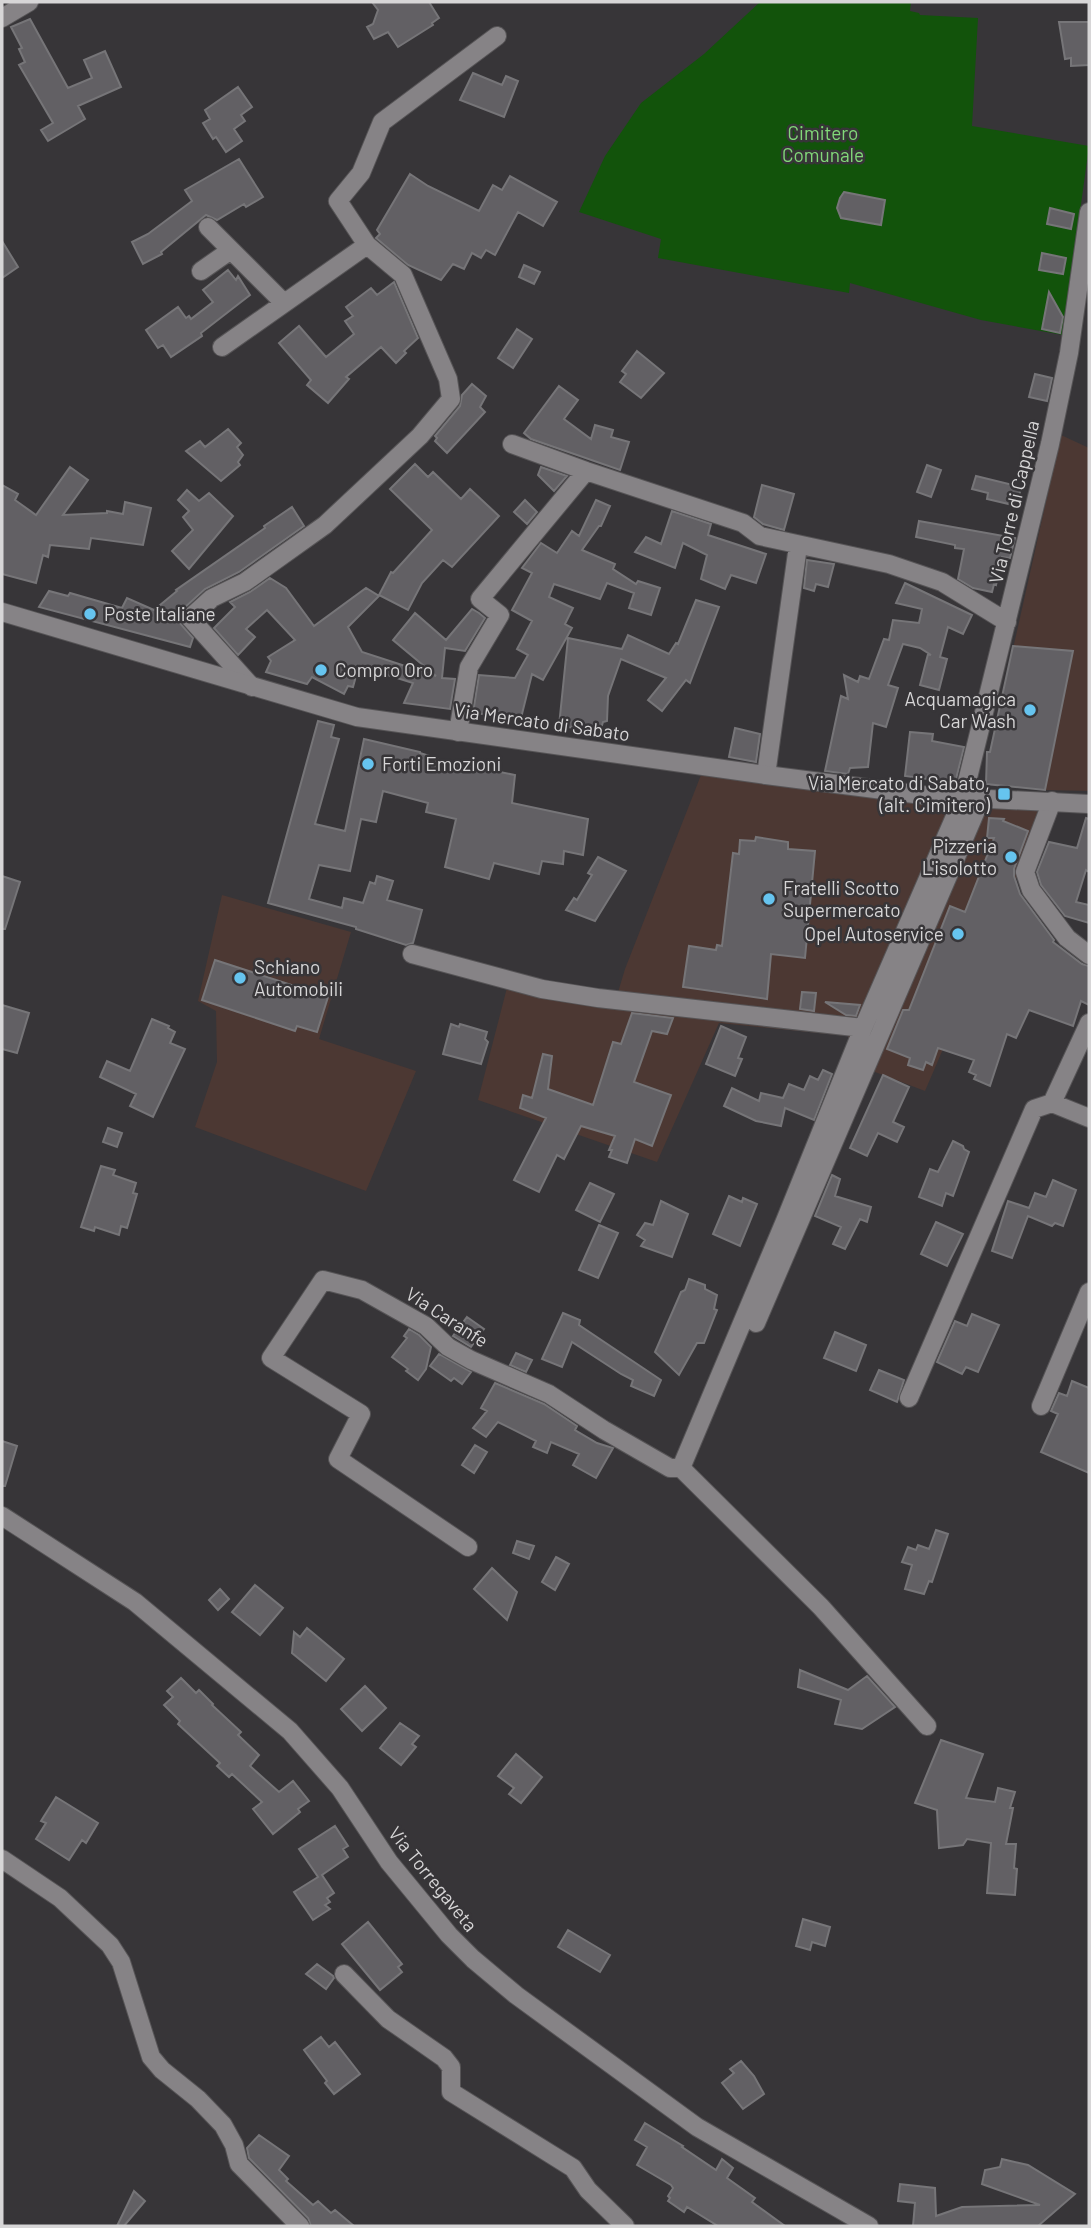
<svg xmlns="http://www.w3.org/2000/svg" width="1091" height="2228" font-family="Barlow,sans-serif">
<rect width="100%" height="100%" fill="#373538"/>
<path fill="#4c3833" d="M1061,435L1089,448V791L1045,790L986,784V769Z
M701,775L1045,812L925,1091L854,1064L848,1036L719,1023L657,1162L478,1100L509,980L616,999L625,969Z
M222,895L351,932L319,1039L416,1071L366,1191L195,1127L217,1062L216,1011L198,1001Z"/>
<path fill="#12530b" d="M760,2H911L910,11L919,13L920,15L978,18L972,126L1089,146L1063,335L981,320L850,283L849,293L658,258L661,239L579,212L605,156L641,103L704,54Z"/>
<path fill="#626064" stroke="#767578" stroke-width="2" d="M372,2H429L439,18L432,23L433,25L398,47L388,32L374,39L367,27L373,24L378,10Z
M30,19L68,88L92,78L84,60L105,51L121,87L78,106L85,119L48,141L41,130L53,123L19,65L25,62L19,49L22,48L11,27Z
M1059,22H1089V65L1071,66V58L1065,59Z
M473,73L502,85L506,76L518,81L504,117L460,100Z
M238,87L252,107L241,115L245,121L234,129L242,141L226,152L216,137L213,139L203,123L210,119L205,110Z
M239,159L263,197L246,207L244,204L217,220L206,215L161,252L162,254L143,264L132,242L148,234L192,201L185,190Z
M410,174L428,186L479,211L493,185L502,190L510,176L557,202L543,226L518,212L495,255L486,250L481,258L472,253L464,269L453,264L441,280L408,265L376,238L380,234L377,230Z
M844,192L885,200L881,225L841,218L837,208L840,198Z
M1050,208L1074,214L1071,229L1047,224Z
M2,241L18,267L2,278Z
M1042,253L1066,258L1063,274L1039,270Z
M524,265L540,272L534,284L519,277Z
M228,270L236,280L238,276L250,295L201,333L202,336L171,357L163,345L158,348L146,330L178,307L186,318L189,316L191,319L213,302L203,290Z
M394,282L418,338L404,351L406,353L396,363L381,347L346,377L349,379L328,403L307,385L311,380L279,343L299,326L326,357L354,334L345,321L353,316L346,307L371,288L377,295Z
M1049,292L1063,317L1060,333L1042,329Z
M517,329L532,339L513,368L498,358Z
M637,351L664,373L641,398L620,382L626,374L622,371Z
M1035,374L1052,378L1047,401L1029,397Z
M472,384L486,396L480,407L485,412L447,453L435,441L437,438L435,436L460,406L462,395Z
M559,386L578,400L564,419L591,439L595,425L613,430L611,437L629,442L620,470L531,439L524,433Z
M228,429L241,443L237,447L243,455L238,462L240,465L221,481L186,451L200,441L205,447Z
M415,464L428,477L433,472L461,499L470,489L499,516L452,567L443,560L422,583L408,610L379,595L391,572L393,573L432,530L390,489Z
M927,465L941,470L931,497L917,492Z
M70,467L88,480L63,515L107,513V511L123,514L125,502L151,508L143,545L91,538L89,549L50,545L48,557L43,555L36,583L2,574V485L18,494L15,500L36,515Z
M541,467L567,476L554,491L538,475Z
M976,476L1021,487L1017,506L987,499L988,493L972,489Z
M762,485L794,494L784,530L763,524L754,517Z
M187,490L199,501L209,493L233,516L189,569L172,551L193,530L183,517L189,511L178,500Z
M525,500L537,512L527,524L514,512Z
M596,500L610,506L601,526H599L582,550L615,564L613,569L636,584L638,581L660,588L651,615L629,608L634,593L607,583L600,599L554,584L549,597L573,608L565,624L572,628L543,680L532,674L521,718L493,711L492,715L473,713L479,675L515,678L528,655L517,649L532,621L512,610L532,573L522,568L541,543L557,553L572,531L579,536Z
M292,507L304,526L239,572L205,589L182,610L175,620L179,622L193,638L190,647L39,607L49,591L68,596L70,593L122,608L127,598L154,610L177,591L176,590L265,528L264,526Z
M672,511L711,524L708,535L766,554L756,583L731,575L725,589L701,579L707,555L683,543L675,568L635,552L646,537L661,544Z
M919,521L1015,538L1010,558L1002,557L996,585L994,584L992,592L973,588L958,579L964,549L955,548V545L916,537Z
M807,560L834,564L828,587L816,584L814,591L804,588Z
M270,578L286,588L314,626L366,588L379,596L348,627L362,652L436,676L393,640L415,613L446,640L472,609L479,613L485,618L465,651L445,648L442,678L455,679L450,709L404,703L413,683L378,672L379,669L359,665L353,687L348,686L344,694L312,677L307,684L266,672L271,661L268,657L295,640L267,610L246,629L255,637L238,655L214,628L235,607L230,602L250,592Z
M905,583L972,615L963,634L948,627L940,657L947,659L939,690L920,685L928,654L931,655L920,648L903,644L888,685L898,688L886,727L873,723L868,767L850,768L848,774L825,771L841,696L848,699L844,675L858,682L860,676L869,679L884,639L889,640L893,620L919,623L922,609L896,603Z
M696,600L719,607L690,683L686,680L662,711L648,700L666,678L621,659L608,696L607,721L603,722L600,732H575V728L559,726L568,638L622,649L628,635L669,654L676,643L678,644Z
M1013,646L1073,651L1045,790L986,784L987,752H990Z
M318,721L334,725L331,737L339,739L315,824L345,831L364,739L420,752V753L430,756L429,758L515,775L512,803L588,819L583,855L564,851L563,864L542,861L539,874L494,863L489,879L445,867L456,819L426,812L428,803L383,791L376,822L361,819L350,871L319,865L309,899L342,908L344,898L363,903L370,882L375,884L377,876L393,881L387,900L422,910L413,943L406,945L356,929V927L268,903Z
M735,728L760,734L756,762L729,757Z
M910,732L933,734L932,741L964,747L955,783L928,777L927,779L905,776Z
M989,818L1004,819L1003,821L1028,831L1014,869V876L1020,894L1054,940L1053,942L1082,964L1089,966V1005L1081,1001L1073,1026L1029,1010L1016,1038L1007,1034L990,1086L974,1079L976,1075L969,1072L974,1060L938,1048L932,1065L926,1062L923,1070L908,1065L910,1058L887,1049L903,1010H909L950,906L965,912L994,838H987Z
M1086,818L1089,819V872L1086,870L1076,902L1089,905V923L1065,916L1041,885L1037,872L1049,842L1077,848Z
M756,837L788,842V849L815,851L805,958L771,954L767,999L683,987L689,946L716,950L717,945L722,946L733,853L739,854L740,840L755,841Z
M598,857L626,871L595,921L566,910L574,898L577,900L592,875L588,873Z
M2,876L20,882L5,929H2Z
M215,960L328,997L317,1032L297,1026L295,1031L202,1000Z
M802,992L816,993L814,1011L800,1009Z
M825,1002L860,1005L856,1016L846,1015Z
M2,1005L29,1013L17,1053L2,1049Z
M632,1013L673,1018L667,1034L652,1031L634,1082L671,1095L652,1146L635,1139L627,1163L609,1157L612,1150H609L615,1136L581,1126L564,1159L557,1155L539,1192L514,1180L546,1118L520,1108L523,1095L532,1098L543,1054L552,1056L548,1089L593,1105L613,1042L621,1044Z
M152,1019L169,1026L168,1028L175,1032L170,1043L185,1049L153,1117L130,1106L136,1094L100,1077L107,1061L130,1071Z
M451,1024L459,1027L460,1024L487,1032L485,1039L488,1042L481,1064L443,1054Z
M721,1026L746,1037L738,1058L742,1059L735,1076L706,1064Z
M823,1070L832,1074L814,1120L785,1108L781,1126L756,1121L724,1106L732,1088L759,1101L761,1093L783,1098L789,1084L804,1090L810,1076L818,1080Z
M883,1075L909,1087L893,1122L904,1127L897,1142L878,1133L867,1156L850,1148Z
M108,1128L122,1133L117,1147L103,1142Z
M953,1141L963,1146L964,1149L969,1152L953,1196L946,1193L942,1206L919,1197L930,1169L938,1172Z
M101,1166L115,1170L113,1175L136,1183L133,1193L137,1194L127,1228L121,1226L119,1235L95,1227L94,1231L81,1227Z
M832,1175L840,1179L835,1196L871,1207L867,1222L860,1219L845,1249L833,1244L841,1227L815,1216Z
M1053,1180L1076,1190L1063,1226L1055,1223L1052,1226L1028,1216L1012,1258L992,1251L1008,1201L1029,1208L1035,1193L1046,1197Z
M590,1183L614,1194L600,1222L576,1210Z
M729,1196L742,1202L743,1198L757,1204L740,1246L713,1234Z
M661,1201L688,1214L672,1257L641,1246L645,1240L637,1235L645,1223L653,1225Z
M936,1222L963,1234L947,1266L921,1254Z
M599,1225L618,1233L598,1278L579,1270Z
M689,1279L705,1285V1289L717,1295L714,1309L717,1310L704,1343H697L679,1375L655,1352L681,1292L685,1290Z
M563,1313L580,1320L579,1325L661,1380L654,1396L631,1386L633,1380L621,1374L572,1342L562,1367L542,1359Z
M972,1314L999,1325L978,1372L966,1367L962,1374L937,1362L955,1321L967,1326Z
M467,1317L484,1329L471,1347L453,1336Z
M409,1329L419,1335L431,1347L426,1369L418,1380L406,1371L408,1369L392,1357L407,1338L404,1336Z
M835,1332L866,1345L856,1371L824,1358Z
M516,1353L532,1360L526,1372L510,1365Z
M439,1354L471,1372L462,1384L454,1378L451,1381L430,1366Z
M879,1370L904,1380L897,1402L870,1390Z
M1072,1381L1089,1388V1473L1041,1452L1058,1414L1051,1411L1059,1393L1067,1396Z
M495,1383L544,1404L577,1426L575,1430L597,1443L613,1448L596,1478L573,1465L579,1454L551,1442L547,1453L533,1447L536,1441L498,1422L486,1437L473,1428L487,1411L481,1408Z
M2,1441L17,1446L5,1486H2Z
M475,1445L487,1452L474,1473L462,1465Z
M936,1530L948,1534L932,1582L929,1581L924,1594L905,1589L912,1565L902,1562L908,1547L916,1550L918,1545L929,1549Z
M517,1541L534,1546L529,1559L513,1553Z
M556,1557L569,1564L555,1590L542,1582Z
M492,1568L517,1592L507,1620L474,1589Z
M255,1585L283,1608L260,1635L232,1612Z
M220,1589L229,1599L218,1610L209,1600Z
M307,1628L344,1659L326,1681L292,1653L294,1632L300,1637Z
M800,1670L848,1690L867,1676L895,1707L862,1729L835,1724L841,1700L798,1687Z
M181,1678L196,1693L199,1690L213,1704L212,1705L241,1732L238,1735L259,1755L250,1766L279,1792L293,1781L309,1801L298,1809L300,1812L273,1834L253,1809L262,1802L232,1774L229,1777L217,1766L220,1763L178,1724L180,1721L164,1705L173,1697L167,1691Z
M365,1686L386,1708L362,1731L341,1709Z
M400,1723L419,1736L412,1744L416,1747L401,1765L380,1748Z
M941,1740L983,1754L966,1798L995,1802L998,1788L1015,1792L1010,1808H1013L1006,1844H1016L1014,1868L1017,1869L1015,1895L987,1893L991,1843L967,1839L963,1845L939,1848L937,1810L915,1803Z
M516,1754L542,1777L521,1803L509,1794L514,1788L498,1776Z
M56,1797L98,1823L86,1843L82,1840L69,1860L36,1839L46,1823L41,1821Z
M335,1826L348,1846L343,1849L348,1857L322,1875L334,1893L327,1898L330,1902L325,1905L330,1909L313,1920L294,1892L318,1877L299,1849Z
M803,1919L830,1927L825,1946L812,1942L810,1950L796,1946Z
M368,1922L402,1964L398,1967L402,1972L380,1990L342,1944Z
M568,1930L610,1955L600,1972L558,1947Z
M317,1964L333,1976L334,1978L326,1989L306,1974Z
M321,2037L329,2047L335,2042L360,2074L334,2094L325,2083L327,2081L304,2050Z
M741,2061L754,2076L764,2094L743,2109L722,2083L734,2073L730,2069Z
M645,2123L683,2146L682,2147L716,2170L722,2159L733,2168L727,2178L755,2198L752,2202L785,2226H718L687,2207L684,2212L668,2201L670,2198L668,2196L673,2188L671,2185L637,2165L647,2147L635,2140Z
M259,2135L289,2156L279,2170L288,2179L286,2181L313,2205L318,2201L331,2213L335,2210L354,2226H311L308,2218L249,2158L247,2148Z
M1002,2159L1028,2165L1075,2194L1038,2226H913L915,2203L898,2201L900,2184L935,2188L936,2216L962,2207L1040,2205L982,2184L985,2170L1000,2167Z
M134,2191L145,2201L124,2226H117Z"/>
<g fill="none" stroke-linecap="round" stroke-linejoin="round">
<g stroke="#565456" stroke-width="20">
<path id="street" d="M2,18L29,2
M208,227L284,303
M201,271L231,250
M222,347L367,245
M512,444L586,471L743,523L760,536L889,564L942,582L1007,622
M252,687L190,618L212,598L245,582L325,525L420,436L451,399L448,379L403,275L367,245L338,201L361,173L382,122L497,36
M458,732L469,667L500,615L480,599L586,471
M766,775L798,546
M1052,801L1025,872L1031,890L1067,938L1089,955
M412,954L542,989L598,998L863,1028
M1052,1103L1089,1118
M756,1323L981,799
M909,1398L1034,1109L1052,1103L1089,1023
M1041,1406L1089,1292
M468,1547L338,1459L361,1414L271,1358L323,1280L362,1290L426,1326L448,1347L471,1360L549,1394L604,1430L670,1468H681
M927,1726L821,1607L681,1468L785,1221L863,1028L963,798L1050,444L1069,353L1089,212
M2,1859L60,1898L110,1945L121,1962L151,2057L162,2070L198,2099L223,2125L234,2145L239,2164L300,2226
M344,1974L388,2019L444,2058L451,2067V2092L573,2168L588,2190L625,2226"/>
</g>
<g stroke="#565456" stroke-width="20">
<path id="secondary" d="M2,612L357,717L766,775L930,796L1089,804
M2,1516L135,1602L290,1731L340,1788L389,1862L449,1935L473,1959L516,1995L697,2127L869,2226"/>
</g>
<use href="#street" stroke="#868386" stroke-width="18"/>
<use href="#secondary" stroke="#868386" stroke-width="18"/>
</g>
<g fill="#66c4ef" stroke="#373538" stroke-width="2.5">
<circle cx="90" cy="614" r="7"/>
<circle cx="321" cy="670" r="7"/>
<circle cx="1030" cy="710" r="7"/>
<circle cx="368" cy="764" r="7"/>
<rect x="997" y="787" width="14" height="14" rx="3.5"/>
<circle cx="1011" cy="857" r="7"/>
<circle cx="769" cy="899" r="7"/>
<circle cx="958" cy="934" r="7"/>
<circle cx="240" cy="978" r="7"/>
</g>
<g text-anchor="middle" stroke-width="5" stroke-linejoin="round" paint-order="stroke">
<g font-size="19" fill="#82d879" stroke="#373538">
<text x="823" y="140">Cimitero<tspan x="823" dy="22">Comunale</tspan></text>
</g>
<g font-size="19" fill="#d7d6d7" stroke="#373538">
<text transform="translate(1014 502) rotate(-77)" y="7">Via Torre di Cappella</text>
<text transform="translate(542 722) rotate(8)" y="7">Via Mercato di Sabato</text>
<text transform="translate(447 1317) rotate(33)" y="7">Via Caranfe</text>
<text transform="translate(433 1879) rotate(51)" y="7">Via Torregaveta</text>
</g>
<g font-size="19" fill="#d7d6d7" stroke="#373538" text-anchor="start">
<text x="104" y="621">Poste Italiane</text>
<text x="335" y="677">Compro Oro</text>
<text x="1016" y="706" text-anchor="end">Acquamagica<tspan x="1016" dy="22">Car Wash</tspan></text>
<text x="382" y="771">Forti Emozioni</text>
<text x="990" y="790" text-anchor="end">Via Mercato di Sabato,<tspan x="990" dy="22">(alt. Cimitero)</tspan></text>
<text x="997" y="853" text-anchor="end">Pizzeria<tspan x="997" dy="22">L'isolotto</tspan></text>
<text x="783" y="895">Fratelli Scotto<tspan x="783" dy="22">Supermercato</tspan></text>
<text x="944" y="941" text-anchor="end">Opel Autoservice</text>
<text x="254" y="974">Schiano<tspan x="254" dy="22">Automobili</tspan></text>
</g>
</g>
<rect width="1091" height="2228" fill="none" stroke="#d7d6d7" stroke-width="7"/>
</svg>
